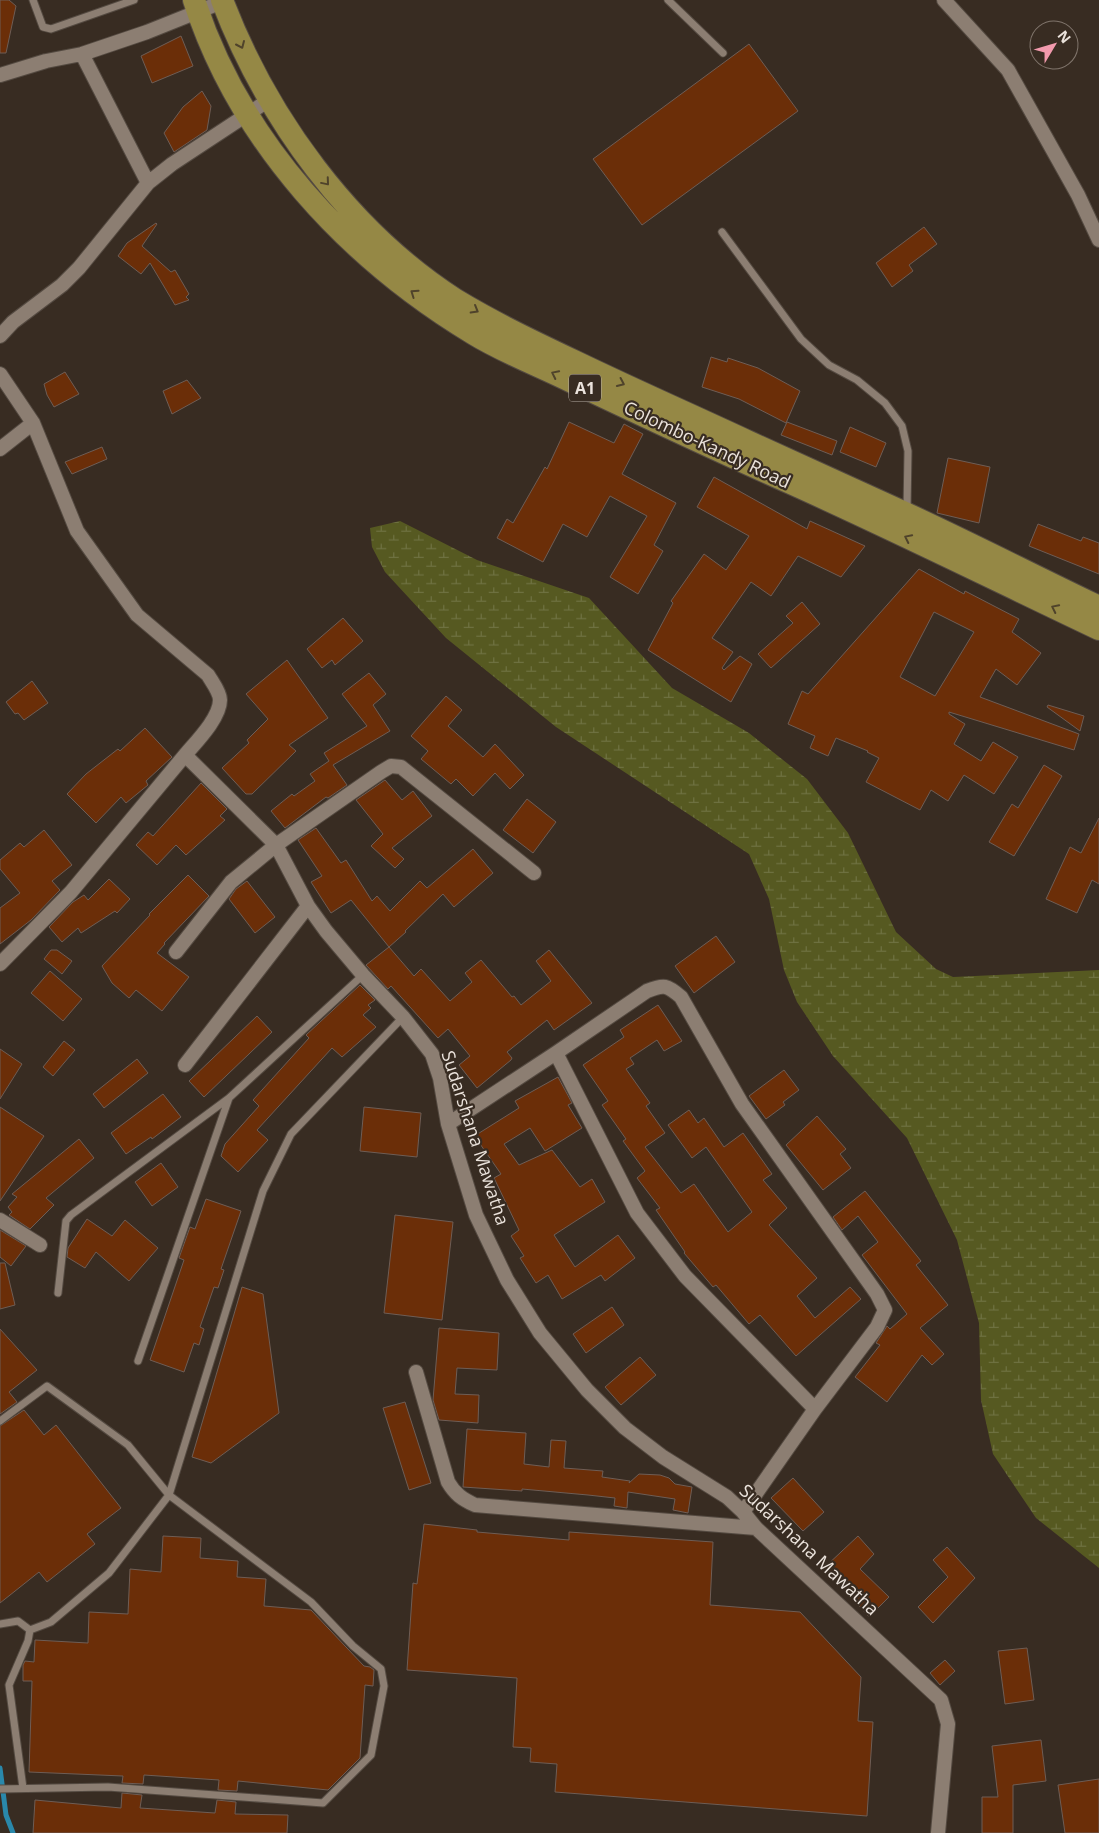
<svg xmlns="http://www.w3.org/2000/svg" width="1099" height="1833" font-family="'Open Sans',sans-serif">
<defs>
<pattern id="wetland-marsh" width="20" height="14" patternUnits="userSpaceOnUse" patternTransform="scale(1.25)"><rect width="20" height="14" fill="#565921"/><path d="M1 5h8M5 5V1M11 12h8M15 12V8" fill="none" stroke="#6e7141"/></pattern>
</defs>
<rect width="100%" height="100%" fill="#382c22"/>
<path fill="url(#wetland-marsh)" d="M400,521L477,560L589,598L672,688L749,733L807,779L848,833L896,932L936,969L953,977L1099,970V1568L1036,1518L993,1454L981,1400L979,1323L957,1240L907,1138L833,1056L797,1002L784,970L769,899L749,854L556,727L446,638L385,572L372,547L370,528Z"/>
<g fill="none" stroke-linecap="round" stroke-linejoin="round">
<path stroke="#2a88aa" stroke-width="5" d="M0,1768L6,1815L13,1833"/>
</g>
<path fill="#6b2e08" stroke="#6e5d55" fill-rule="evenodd" d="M0,0H9L16,6L6,53H0Z
M181,36L193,66L152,83L141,56Z
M749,44L798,111L642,225L593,159Z
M202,91L211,106L207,130L174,152L164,133L183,107Z
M156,223L157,224L142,246L171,272L175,270L189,294L186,297L189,300L175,305L150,263L141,274L118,256L127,243Z
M924,227L937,244L909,265L913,271L892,287L876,263Z
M711,357L727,362L728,358L758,368L800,391L786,423L739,399L702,387Z
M65,372L79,394L54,407L47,395L44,384Z
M187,380L201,398L172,414L163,391Z
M569,422L614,443L624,424L643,434L622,474L676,503L654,545L663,551L638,594L610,577L647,516L610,496L587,537L563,524L543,562L497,538L507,519L513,523L545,467L547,469Z
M787,422L837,441L832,455L781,435Z
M850,427L886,443L876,467L840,452Z
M102,447L107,459L72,474L65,462Z
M948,458L990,467L979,523L937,513Z
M714,477L807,529L810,521L865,546L841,577L798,556L771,596L751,582L712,638L733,652L722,668L724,670L740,656L752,664L731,702L648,650L673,603L671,601L704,554L726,570L749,536L697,507Z
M1038,524L1081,541L1083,537L1099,543V574L1029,546Z
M919,569L964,594L965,591L1019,619L1012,632L1041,653L1017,685L996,669L980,697L1079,734L1074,750L949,712V714L965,724L954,744L981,761L993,742L1018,757L994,794L964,775L948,801L931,790L920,810L866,782L879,758L867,752L868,751L836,738L828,756L810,748L815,736L788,724L802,691L808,694ZM934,612L974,632L935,696L900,677Z
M802,602L820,624L771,668L758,654L793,623L786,616Z
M343,618L363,641L335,665L332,660L322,668L307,649Z
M287,660L328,718L289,745L296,751L252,794H246L222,768L249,743L247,740L268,719L246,694Z
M369,673L386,694L373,705L390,731L333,765L347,785L328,798L326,797L285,828L271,811L292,794L294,796L315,781L310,774L329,761L324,753L367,726L342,694Z
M32,681L48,703L24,720L18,713L15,714L6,702Z
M446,696L462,710L448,726L483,757L495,744L524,775L510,789L495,773L473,796L456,779L451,784L421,759L428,751L411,736Z
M1048,705L1084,716L1080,731L1047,707Z
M145,728L172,757L146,781L148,785L126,803L121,797L96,823L67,794L86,774L118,749L120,751Z
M1044,765L1062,776L1014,856L989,842L1012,804L1018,808Z
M385,780L402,800L413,791L432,816L392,848L404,859L395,868L371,846L383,834L356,800Z
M201,783L227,809L220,816L225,820L186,855L176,845L157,865L136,845L148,832L153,836Z
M527,799L556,822L533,853L503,830Z
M1099,818V884L1092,880L1077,913L1046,899L1070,847L1081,853Z
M316,828L341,863L346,860L372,901L377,896L390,911L420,881L427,888L473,849L493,873L454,907L443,894L405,931L406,932L389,947L351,900L331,913L311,882L322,876L298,840Z
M44,830L72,865L52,881L60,890L31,920L0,944V908L20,893L0,869V860L20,843L24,847Z
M188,875L209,896L164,943L165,944L157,953L189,977L162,1011L136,990L129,998L112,983L102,966L150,915L149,914Z
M109,879L130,899L117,913L115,911L81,933L78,928L62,942L49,927L73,902L84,895L88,900Z
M247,881L275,917L255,933L229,899L236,889Z
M716,936L735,962L694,993L675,966Z
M389,947L414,976L421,969L450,1001L472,982L465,973L481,960L512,997L514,996L521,1005L551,981L536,961L549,950L592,1003L554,1030L547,1020L507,1052L512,1058L511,1060L477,1088L459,1065L470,1056L448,1029L438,1038L391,986L388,989L366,965Z
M51,950H57L72,961L62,974L44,959Z
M50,971L82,999L63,1021L31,993Z
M360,985L375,1000L368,1005L371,1008L363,1015L376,1027L342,1057L332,1048L257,1130L268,1140L238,1172L221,1156L225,1144L259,1106L253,1100L309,1038L306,1035Z
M658,1005L682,1041L664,1051L657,1040L630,1058L634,1064L626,1069L650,1103L646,1106L665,1133L645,1147L681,1193L694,1184L728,1232L752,1212L706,1147L692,1158L668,1125L689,1110L698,1123L704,1118L724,1147L743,1133L772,1174L763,1180L787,1208L769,1225L817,1278L797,1296L815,1318L850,1287L861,1299L796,1356L760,1315L749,1324L716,1285L713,1287L684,1253L685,1252L656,1210L660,1208L637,1178L645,1171L623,1141L626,1139L602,1105L608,1101L583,1065L624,1037L620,1030Z
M257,1016L272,1032L204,1097L189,1081Z
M64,1041L75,1050L53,1076L43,1067Z
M0,1049L22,1064L0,1099Z
M137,1059L148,1073L104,1108L93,1094Z
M784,1070L799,1090L783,1102L785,1105L766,1119L749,1096Z
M558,1077L572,1103L568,1105L582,1128L545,1151L530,1128L504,1144L519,1165L552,1150L580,1187L592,1179L605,1202L554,1235L575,1267L618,1235L635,1258L605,1281L601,1275L562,1299L548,1275L536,1283L520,1258L524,1256L511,1236L519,1230L494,1178L501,1174L478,1141L479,1140L476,1135L519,1108L515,1101Z
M163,1094L181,1117L152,1139L151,1137L126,1154L111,1133Z
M0,1107L44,1136L0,1201Z
M364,1107L421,1113L417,1157L360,1151Z
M817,1116L846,1149L840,1154L851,1168L823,1190L786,1145Z
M79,1139L94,1158L46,1198L54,1205L30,1229L9,1215L12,1212L8,1207L17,1197L12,1194Z
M161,1163L178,1187L152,1206L135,1182Z
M865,1191L921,1261L916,1265L948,1305L920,1328L944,1354L932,1365L922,1355L887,1402L855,1377L880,1345L876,1343L887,1326L890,1329L907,1314L862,1255L878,1242L858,1216L842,1230L833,1217Z
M206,1199L241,1211L221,1269L224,1270L218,1288L214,1287L200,1327L204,1329L199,1345L194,1343L184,1372L150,1360L184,1260L179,1258L190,1227L195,1229Z
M395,1215L453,1222L442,1320L384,1313Z
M87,1219L112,1236L125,1220L158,1248L129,1281L96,1252L85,1268L67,1257L68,1248Z
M0,1230L26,1246L11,1266L0,1257Z
M0,1263H5L15,1305L0,1309Z
M242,1287L263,1294L279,1413L211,1463L192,1457Z
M612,1307L624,1325L586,1353L573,1334Z
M439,1328L499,1333L497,1370L457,1368L455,1394L479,1395L478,1423L439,1420L433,1400Z
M0,1329L37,1370L9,1392L17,1402L0,1414Z
M640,1357L656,1375L621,1405L605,1387Z
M405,1402L431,1483L409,1490L383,1408Z
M24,1410L44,1435L56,1425L121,1508L87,1534L95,1544L47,1582L39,1572L0,1603V1426Z
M467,1429L526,1433L524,1464L549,1467L551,1440L566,1441L564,1468L603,1471L602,1477L630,1481L629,1483L639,1474L660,1475L669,1478L675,1484L692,1487L688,1513L673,1510L675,1499L628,1492L627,1508L614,1506L615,1498L588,1495L522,1489V1491L463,1487Z
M793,1478L824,1512L803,1531L771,1498Z
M424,1524L477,1530V1532L569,1540V1532L713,1542L710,1605L800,1612L861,1677L858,1721L873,1722L867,1816L555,1792L557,1764L530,1762L531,1748L513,1747L517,1678L407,1670L413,1583L417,1584Z
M163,1536L201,1538L200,1558L238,1561L237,1577L266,1579L264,1606L311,1610L364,1666L370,1667L374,1670L373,1686L365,1685L360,1758L328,1790L238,1781L237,1791L218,1790L219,1780L144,1775L143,1784L122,1783L123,1776L29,1772L32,1681H23V1665L25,1661L34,1662L35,1640L88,1643L89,1612L128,1614L130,1569L161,1572Z
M858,1536L874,1554L860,1569L889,1597L869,1617L825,1567Z
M947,1547L975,1578L933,1623L918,1607L948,1577L933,1560Z
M1027,1648L1034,1700L1005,1704L998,1651Z
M945,1660L955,1671L940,1685L930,1673Z
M1041,1740L1046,1781L1013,1785V1833H982V1797H998L992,1746Z
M1099,1779V1833H1065L1058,1785Z
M122,1793L142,1795L140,1808L215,1813L217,1800L236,1802L235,1814L288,1815L287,1833H33L35,1800L121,1808Z"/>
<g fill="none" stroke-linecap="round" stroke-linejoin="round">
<g stroke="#544a41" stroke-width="9">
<path id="service" d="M33,0L43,27L51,29L134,0
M668,0L723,53
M722,232L801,339L829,365L857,380L885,403L902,426L908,451L907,510
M58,1293L66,1221L71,1215L229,1098
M138,1361L229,1098L363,975
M0,1421L47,1386L128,1445L169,1495L311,1602L353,1646L381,1669L384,1686L371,1755L323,1803L108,1787L0,1789
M0,1624L18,1621L30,1630
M30,1630L51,1622L109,1573L169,1495L263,1191L291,1134L403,1017
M23,1788L9,1685L28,1641L30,1630"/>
</g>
<g stroke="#544a41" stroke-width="16">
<path id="minor" d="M944,0L1008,70L1078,195L1099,240
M82,54L148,183
M0,75L46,61L82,54L147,32L222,2
M0,336L13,322L62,285L79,268L148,183L172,164L269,100
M0,374L33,423L77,531L137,615L208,675C212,682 220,692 220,700C220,718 196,742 185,755L276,845L308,906L326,931L363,975L403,1017L432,1054L440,1078L448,1124L476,1215L507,1280L540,1333L587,1390L625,1428L663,1457L727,1497L743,1512L756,1528L941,1700L948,1724L938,1833
M0,449L33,423
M176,952L231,882L276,845L381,772L391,766L401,767L534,873
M0,964L71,892L185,755
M556,1053L637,1213L685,1276L815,1409
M185,1065L308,906
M448,1124L556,1053L647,991C664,984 667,985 681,997L742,1104L877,1294L885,1310L877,1327L815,1409L743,1512
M0,1220L40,1245
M416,1372L448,1482C455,1494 462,1499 475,1505L756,1528"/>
</g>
<g stroke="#544a41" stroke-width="24">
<path id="trunk" d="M194,0C240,142 348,258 474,334C505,353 540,366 572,382C646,417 720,452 795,485C897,531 998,581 1099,629
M222,0C267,118 349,231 456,300C494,323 534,342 574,361C632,389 691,415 749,442C801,466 853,489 905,513C970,543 1034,576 1099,607"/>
</g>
<use href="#service" stroke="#8c7e72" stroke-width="7"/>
<use href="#minor" stroke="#8c7e72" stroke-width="14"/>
<use href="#trunk" stroke="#958845" stroke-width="22"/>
</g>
<defs><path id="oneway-chevron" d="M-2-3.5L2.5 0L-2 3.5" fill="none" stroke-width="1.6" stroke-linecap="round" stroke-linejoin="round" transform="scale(1.25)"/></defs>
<g stroke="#4f432b">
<use href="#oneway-chevron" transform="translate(241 45) rotate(66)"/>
<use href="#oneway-chevron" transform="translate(326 182) rotate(50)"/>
<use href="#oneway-chevron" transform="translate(414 293) rotate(-145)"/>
<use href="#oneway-chevron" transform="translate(475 310) rotate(30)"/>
<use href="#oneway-chevron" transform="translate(555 374) rotate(-154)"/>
<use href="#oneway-chevron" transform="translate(621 383) rotate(25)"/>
<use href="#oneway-chevron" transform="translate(908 538) rotate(-154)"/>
<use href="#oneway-chevron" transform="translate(1055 608) rotate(-154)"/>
</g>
<g text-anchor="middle" stroke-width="4.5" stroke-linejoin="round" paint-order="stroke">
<rect fill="#382c22" stroke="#b5aca4" stroke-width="1" x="569" y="374.5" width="32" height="27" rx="4"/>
<g font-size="16" font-weight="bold" fill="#ebe3dc">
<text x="585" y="394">A1</text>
</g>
<g font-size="18" fill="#ebe3dc" stroke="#382c22">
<text transform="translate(707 445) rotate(25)" y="6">Colombo-Kandy Road</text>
<text transform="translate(475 1138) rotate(72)" y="6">Sudarshana Mawatha</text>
<text transform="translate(809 1550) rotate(43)" y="6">Sudarshana Mawatha</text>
</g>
</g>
<g transform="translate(1054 45) rotate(52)"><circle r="24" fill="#382c22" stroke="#80756c"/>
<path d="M0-4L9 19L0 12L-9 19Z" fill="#f29aad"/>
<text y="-8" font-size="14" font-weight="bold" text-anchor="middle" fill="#ebe3dc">N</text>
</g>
</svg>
